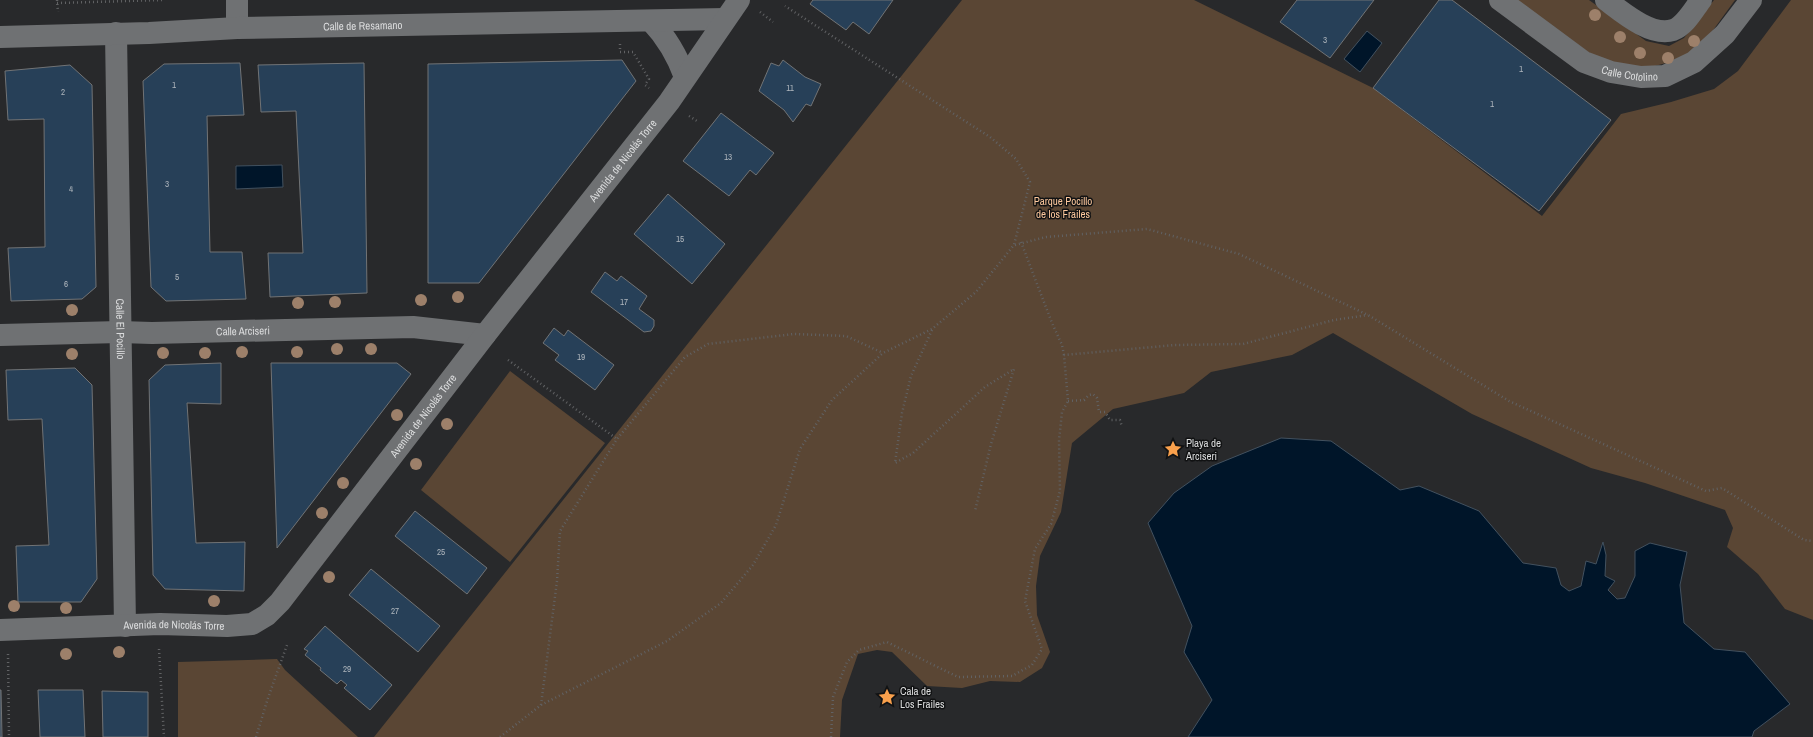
<svg xmlns="http://www.w3.org/2000/svg" width="1813" height="737" font-family="'Archivo Narrow',sans-serif">
<rect width="100%" height="100%" fill="#28292b"/>
<path fill="#5a4634" d="M962,0H1194L1373,88L1542,216L1621,114L1671,102L1714,89L1738,71L1791,0H1813V620L1785,609L1758,574L1727,547L1733,528L1725,510L1645,483L1591,468L1472,414L1333,333L1292,355L1211,372L1184,393L1113,409L1072,443L1061,512L1040,556L1036,586L1037,615L1050,652L1042,668L1020,682L990,681L962,688L927,686L892,652L877,650L858,654L842,700L840,737H374Z
M1516,0H1589L1646,41L1669,46L1684,38L1714,0H1735L1711,33L1691,52L1670,62L1651,67H1629L1595,57Z
M510,371L605,443L510,562L421,490Z
M277,659L285,670L358,737H178V662Z"/>
<path fill="#001529" stroke="#42515f" d="M1367,31L1382,43L1360,72L1344,59Z
M282,165L283,187L236,189V166Z
M1281,438L1331,441L1400,490L1419,486L1479,511L1523,563L1556,568L1561,585L1569,591L1581,586L1586,561L1596,564L1603,542L1606,555L1605,576L1615,581L1608,590L1617,599L1625,598L1635,576V551L1650,543L1687,552L1680,585L1684,623L1714,649L1745,652L1790,704L1754,731L1752,737H1188L1212,700L1184,652L1192,626L1148,523L1174,493L1212,466Z"/>
<path fill="#274058" stroke="#717375" d="M813,0H893L869,34L853,22L846,30L810,4Z
M1297,0H1374L1330,58L1280,22Z
M1439,0H1452L1611,120L1539,211L1373,88Z
M622,60L636,81L479,283H428V64Z
M783,60L805,77L821,84L811,106L806,104L793,122L784,110L759,91L771,63L779,66Z
M240,63L244,115L207,116L210,252H242L246,299L166,301L151,287L143,81L164,64Z
M364,63L367,293L270,297L268,253H303L296,111L261,112L258,65Z
M70,65L92,85L96,287L82,299L11,301L8,248L45,247L44,119L8,120L5,71Z
M721,113L774,153L756,175L750,170L729,196L683,161Z
M668,194L725,244L692,284L634,234Z
M605,272L617,281L621,276L647,296L639,309L654,320V326L651,331L644,332L591,292Z
M554,328L564,336L568,330L614,365L595,390L555,360L559,355L543,343Z
M221,363V404L187,403L196,543L245,542L244,591L165,589L153,575L149,380L165,365Z
M271,363H397L411,374L277,548Z
M75,368L92,385L97,579L81,602H18L16,546L49,545L42,419L8,420L6,370Z
M415,511L487,568L467,594L395,536Z
M371,569L440,626L418,652L349,595Z
M325,626L392,685L370,710L344,688L347,685L341,680L337,684L320,670L321,668L305,655L308,651L304,649Z
M0,690H1L2,737H0Z
M38,690H83L85,737H40Z
M102,691L148,692V737H103Z"/>
<g fill="none" stroke-linecap="round" stroke-linejoin="round">
<path stroke="#616264" stroke-width="2.5" stroke-dasharray="1 3" stroke-linecap="butt" d="M57,0L58,12
M57,3L163,0
M760,12L773,22
M620,44V52H633L649,79L645,85L649,88
M689,116L697,121
M1021,242L1052,323L1062,345L1064,355
M1015,245L1046,237L1147,229L1239,254L1368,315L1509,401L1706,491L1722,488L1804,540L1813,541
M932,330L911,376L902,413L895,463L913,453L985,387L1014,369L991,444L975,511
M508,360L617,439
M1068,401L1084,400L1089,395L1093,394L1097,398L1099,412H1105L1110,420H1120L1122,427
M159,649L164,737
M8,654L9,737
M541,705L557,581L560,531L617,439L685,357L708,344L794,334L846,336L883,353
M256,737L268,698L287,645
M500,737L541,705L667,641L721,603L753,565L776,525L800,449L832,400L883,353L932,329L976,292L1014,245L1030,182L1016,159L990,137L785,6
M831,737L833,697L847,662L859,650L887,642L958,677L1012,676L1032,665L1042,649L1025,601L1035,549L1051,524L1060,491L1059,440L1062,412L1068,401L1064,355L1175,345L1243,344L1334,320L1368,315"/>
<g stroke="#6f7173" stroke-width="22">
<path d="M237,0V28"/>
<path id="s1" d="M1500,0L1584,62L1611,72L1641,77L1665,76L1694,62L1725,34L1751,0"/>
<path d="M1606,0C1622,12 1651,37 1673,30C1685,26 1694,9 1701,0"/>
<path d="M651,21C667,38 677,55 685,77"/>
<path id="s2" d="M116,33L125,626"/>
<path id="s3" d="M0,37L149,33L237,28L725,19"/>
<path id="s4" d="M0,335L120,332L152,333L413,327L485,335"/>
<path id="s5" d="M0,630L160,624L227,626L252,624L267,615L280,602L485,335L669,102L739,0"/>
</g>
</g>
<g fill="#9d806a">
<circle cx="1595" cy="15" r="6"/>
<circle cx="1620" cy="37" r="6"/>
<circle cx="1694" cy="41" r="6"/>
<circle cx="1640" cy="53" r="6"/>
<circle cx="1668" cy="58" r="6"/>
<circle cx="458" cy="297" r="6"/>
<circle cx="421" cy="300" r="6"/>
<circle cx="335" cy="302" r="6"/>
<circle cx="298" cy="303" r="6"/>
<circle cx="72" cy="310" r="6"/>
<circle cx="337" cy="349" r="6"/>
<circle cx="371" cy="349" r="6"/>
<circle cx="242" cy="352" r="6"/>
<circle cx="297" cy="352" r="6"/>
<circle cx="163" cy="353" r="6"/>
<circle cx="205" cy="353" r="6"/>
<circle cx="72" cy="354" r="6"/>
<circle cx="397" cy="415" r="6"/>
<circle cx="447" cy="424" r="6"/>
<circle cx="416" cy="464" r="6"/>
<circle cx="343" cy="483" r="6"/>
<circle cx="322" cy="513" r="6"/>
<circle cx="329" cy="577" r="6"/>
<circle cx="214" cy="601" r="6"/>
<circle cx="14" cy="606" r="6"/>
<circle cx="66" cy="608" r="6"/>
<circle cx="119" cy="652" r="6"/>
<circle cx="66" cy="654" r="6"/>
</g>
<defs>
<g id="sight-bare" transform="scale(1.38)"><path d="M0-6L1.8-2.2L6-1.7L2.9 1.2L3.7 5.4L0 3.3L-3.7 5.4L-2.9 1.2L-6-1.7L-1.8-2.2Z" fill="#f9a04c" stroke="#111213" stroke-width="2.5" paint-order="stroke"/></g>
</defs>
<g fill-rule="evenodd">
<use href="#sight-bare" x="1173" y="449"/>
<use href="#sight-bare" x="887" y="697"/>
</g>
<g text-anchor="middle" stroke-width="3" stroke-linejoin="round" paint-order="stroke">
<g font-size="9" fill="#aeb5bc">
<text x="1325" y="43">3</text>
<text x="1521" y="72">1</text>
<text x="174" y="88">1</text>
<text x="790" y="91">11</text>
<text x="63" y="95">2</text>
<text x="1492" y="107">1</text>
<text x="728" y="160">13</text>
<text x="167" y="187">3</text>
<text x="71" y="192">4</text>
<text x="680" y="242">15</text>
<text x="177" y="280">5</text>
<text x="66" y="287">6</text>
<text x="624" y="305">17</text>
<text x="581" y="360">19</text>
<text x="441" y="555">25</text>
<text x="395" y="614">27</text>
<text x="347" y="672">29</text>
</g>
<g font-size="11" fill="#dbdcdd" stroke="#111213">
<text dy="4" stroke="none"><textPath href="#s3" startOffset="363">Calle de Resamano</textPath></text>
<text dy="4" stroke="none"><textPath href="#s1" startOffset="152">Calle Cotolino</textPath></text>
<text dy="4" stroke="none"><textPath href="#s5" startOffset="847">Avenida de Nicolás Torre</textPath></text>
<text dy="4" stroke="none"><textPath href="#s2" startOffset="296">Calle El Pocillo</textPath></text>
<text dy="4" stroke="none"><textPath href="#s4" startOffset="243">Calle Arciseri</textPath></text>
<text dy="4" stroke="none"><textPath href="#s5" startOffset="523">Avenida de Nicolás Torre</textPath></text>
<text dy="4" stroke="none"><textPath href="#s5" startOffset="174">Avenida de Nicolás Torre</textPath></text>
</g>
<g font-size="11" fill="#fcc89d" stroke="#111213">
<text x="1063" y="205">Parque Pocillo<tspan x="1063" dy="13">de los Frailes</tspan></text>
</g>
<g font-size="11" fill="#dbdcdd" stroke="#111213" text-anchor="start">
<text x="1186" y="447">Playa de<tspan x="1186" dy="13">Arciseri</tspan></text>
<text x="900" y="695">Cala de<tspan x="900" dy="13">Los Frailes</tspan></text>
</g>
</g>
</svg>
